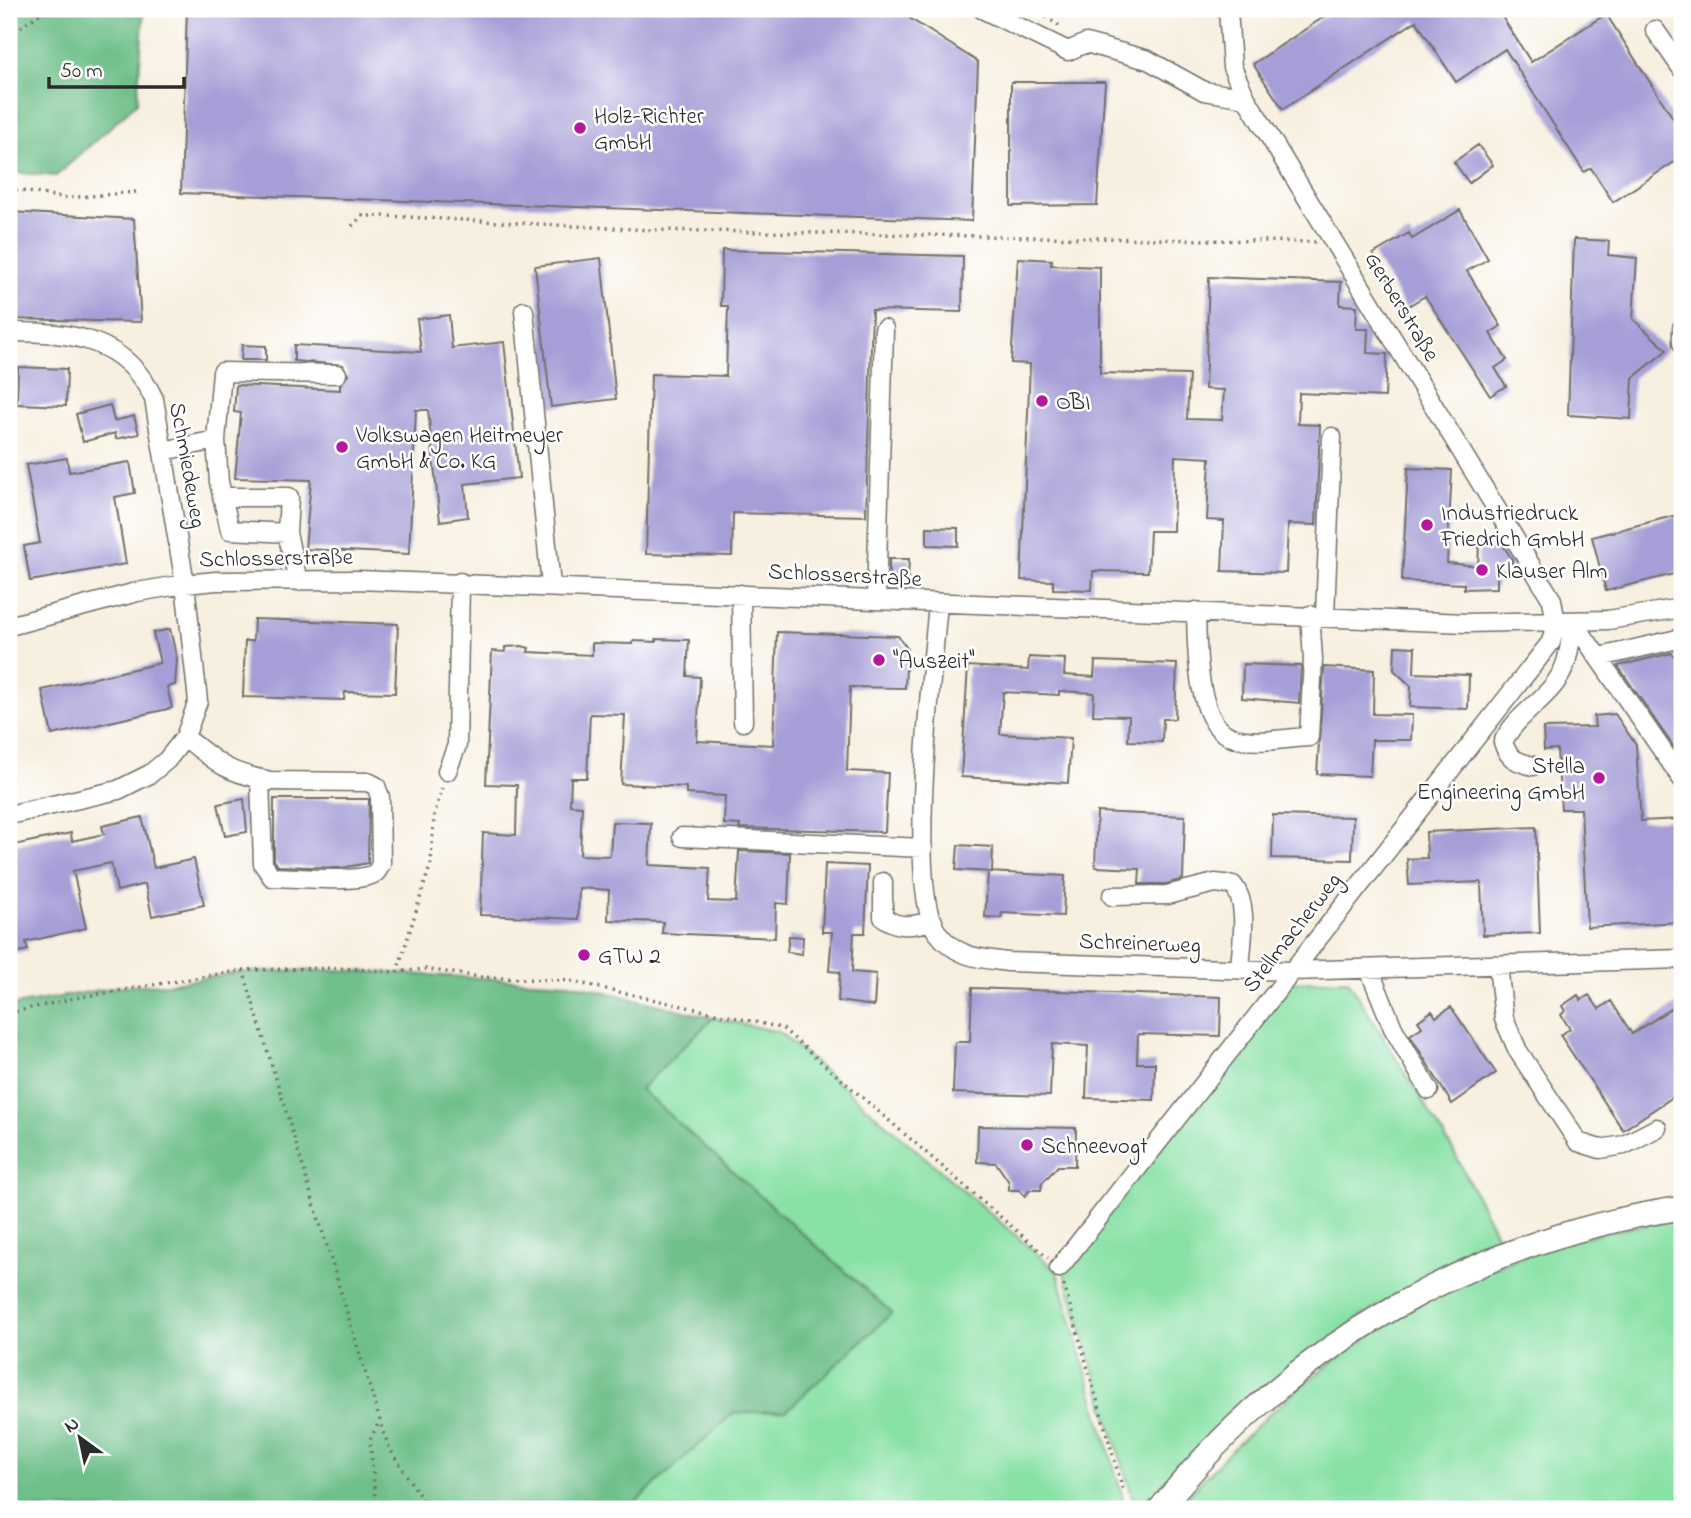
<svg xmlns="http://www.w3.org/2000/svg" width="1691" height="1518" font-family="'Indie Flower',sans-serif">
<rect width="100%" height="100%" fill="#fff"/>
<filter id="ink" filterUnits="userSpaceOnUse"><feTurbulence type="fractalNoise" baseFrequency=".0143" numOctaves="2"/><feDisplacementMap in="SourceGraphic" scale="14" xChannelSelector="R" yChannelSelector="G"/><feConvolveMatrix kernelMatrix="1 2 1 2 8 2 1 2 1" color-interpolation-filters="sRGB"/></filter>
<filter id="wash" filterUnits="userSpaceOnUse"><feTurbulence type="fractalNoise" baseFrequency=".00686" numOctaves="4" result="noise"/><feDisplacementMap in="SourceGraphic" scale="28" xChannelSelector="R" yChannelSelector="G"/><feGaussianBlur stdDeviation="1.57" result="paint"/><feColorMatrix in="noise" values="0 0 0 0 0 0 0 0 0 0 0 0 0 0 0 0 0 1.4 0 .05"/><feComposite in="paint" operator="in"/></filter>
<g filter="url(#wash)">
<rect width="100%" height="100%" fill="#f7efdf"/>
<path fill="#88e1a5" stroke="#5a8668" stroke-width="2" d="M1348,980L1454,1152L1501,1244L1417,1283L1360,1317L1170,1480L1146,1509H1136L1063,1269L1290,982Z
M713,1018L779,1032L1057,1271L1126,1509H628L733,1413L786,1411L892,1313L639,1089Z
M1682,1218V1509H1176C1278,1393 1401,1294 1552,1246C1593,1232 1639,1227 1682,1218Z"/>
<path fill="#6ebf8a" stroke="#4c755a" stroke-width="2" d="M9,9H144L137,103L56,176L9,172Z
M339,970L570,983L713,1018L640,1089L892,1313L786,1411L733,1413L628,1509H9V1006L122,986L167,984L243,972Z"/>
<g id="blocks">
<path fill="#a69ed7" d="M187,9H895L978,62L972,221L181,193Z
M1336,9H1497L1531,62L1606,14L1682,132V157L1613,202L1591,168L1584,172L1505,49L1456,82L1416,21L1283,109L1253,64Z
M1011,82H1105L1097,205L1011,206Z
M1478,145L1493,165L1469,183L1454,162Z
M1460,210L1488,259L1467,271L1501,326L1490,333L1507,360L1495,368L1506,386L1490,396L1425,296L1405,308L1373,254L1409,233L1412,239Z
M9,212L134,219L141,322L9,319Z
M1574,239L1609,241L1608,255L1637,258L1633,319L1667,350L1633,378L1631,419L1568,415Z
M722,250L963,256L962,312L872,310L866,516L733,513L732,556L646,554L651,374L726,376L728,306H721Z
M601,258L616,399L551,407L535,266Z
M1018,258L1052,260L1051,265L1100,267V373L1189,375L1187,419L1222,420L1224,390L1205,389L1209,277L1341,282L1340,305L1357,306L1356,329H1368L1367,353L1387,354L1385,397L1299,393L1298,424L1320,425L1316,525L1288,524L1286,573L1222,571L1224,521L1207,520L1210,458L1175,456L1173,531H1150L1148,572L1093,571L1092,590L1053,589V581L1021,580L1030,364L1011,363Z
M449,315L452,348L504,342L519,478L465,484L468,517L440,521L428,410H416L409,554L305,549L311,480L235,478L241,413L234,412L236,385L340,390V385L348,375L343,365L294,361V345L421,352L417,319Z
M242,345L266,346V360H241Z
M18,367L67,369L66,406L17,404Z
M110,405L114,421L134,416L139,434L116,439L115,433L83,442L76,414Z
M67,458L69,472L130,462L135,493L115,497L126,564L30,581L24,546L40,543L26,465Z
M1408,468L1452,470L1447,563L1478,566L1479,544H1502L1512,559V572L1497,571V588L1464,589V584L1402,581Z
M1677,515L1682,524V572L1606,591L1592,537Z
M927,527L958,528V546L927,545Z
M889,559H909L908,578L889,577Z
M254,619L398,624L395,693L345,692L344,700L243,697L245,641H253Z
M170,629L177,659L175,685L167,687L172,708L52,735L42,690L160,663L153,633Z
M777,632L898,636L907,648L905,688L850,687L847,771L888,773L885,832L739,828L740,825L724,824L725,796L686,794V787L621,784L625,715L590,714L587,778H571L570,805L582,806L580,855L610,856L612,822L651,823L649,865L710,868L708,901L736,902L739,851L790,853L788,904L776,903L775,938L662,933L663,922L608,920L609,890L579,888L578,919L480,915L483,833L516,835L517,785L486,784L492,651L505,652V647L522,646L529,648L528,652L592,655V643L632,644L633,641L656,642V639L689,640L687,676L700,677L697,741L773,745Z
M1395,646L1415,647L1414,673L1469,675L1468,709L1410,707L1411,686L1394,670Z
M1672,653L1682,670V759L1618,666Z
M1029,657L1065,659L1064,675L1094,677L1095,661L1177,664L1175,719H1163L1162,742L1128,741L1129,716L1093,715L1094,693L1059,691V695L1003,692L1000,734L1071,738L1068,783L961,777L968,666L1028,670Z
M1243,664L1301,666L1299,703L1242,698Z
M1324,667L1374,670L1373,714L1412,715L1411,740H1372L1370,776L1317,774Z
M1615,714L1636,745L1641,821L1682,819V922L1587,927L1581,809H1561L1557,749L1544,750L1543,728L1595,727L1594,716Z
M244,799L247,832L225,836L218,804Z
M274,799H369L368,863L341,868L278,866L274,860Z
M1097,812L1185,816L1183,879L1166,884H1139L1140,869L1095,867Z
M1273,815L1353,817L1352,860L1272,858Z
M142,817L154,868L194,859L204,905L152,916L145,884L117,891L111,863L73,871L86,928L26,942L28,950L9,954V846L71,833L72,841L104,834L102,826Z
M1536,827L1540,933L1483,935L1481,882L1409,885L1407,859L1427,858L1426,832Z
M958,845L993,847L992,872L956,870Z
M825,864L868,866L865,933H854L852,972L876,974L874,1006L838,1001L840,972L829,971L832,932H822Z
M988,872L1065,876L1063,916L1002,913L1001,918L985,917Z
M789,936L803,937L802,954L787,952Z
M972,988L1221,997L1220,1036L1138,1034L1137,1063H1155L1154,1100L1086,1098L1088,1046L1052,1044L1050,1096L953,1093L955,1042H970Z
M1578,995L1581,1000L1589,995L1599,1009L1611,1001L1632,1034L1682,1001V1091L1623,1130L1560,1035L1570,1029L1561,1015L1565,1011L1562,1006Z
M1451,1007L1496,1073L1452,1104L1410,1035L1422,1027L1418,1021L1432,1011L1436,1017Z
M978,1126L1076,1128L1075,1166H1058L1042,1183L1041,1190H1030L1025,1196L1019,1190H1009V1182L996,1163L977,1162Z"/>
</g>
</g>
<g filter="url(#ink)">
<use href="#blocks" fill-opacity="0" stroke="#72706a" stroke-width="2"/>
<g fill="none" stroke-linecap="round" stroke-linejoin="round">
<g stroke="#72706a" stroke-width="21">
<path id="minor" d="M982,9L1068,51L1086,43L1148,60L1204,91L1246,98
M1655,30L1682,69
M524,311L551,586
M1682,328V343
M9,332C71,332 125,337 154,399L185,584L198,701L185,737L167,760L150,774L118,790L9,815
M216,440L219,482L230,530L287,533L298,581
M163,451L216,440L222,372L337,374
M222,497H289L287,533
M741,594L743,722
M876,600L884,329
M938,603C933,663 906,891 937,932C957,958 978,958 1008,962L1291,971L1682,959
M1196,611C1197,643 1195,725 1232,737C1255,745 1285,738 1309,737L1313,659L1310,615
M1325,616L1332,437
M1573,621L1682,779
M9,626L137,592L185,584L216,581L358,580L1467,623L1608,620L1682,608
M1600,657L1682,638
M185,737C219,765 228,773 271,781L368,782L376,786L380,797L381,864C379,867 378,871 375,873C360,884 292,877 272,877L263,864L260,779
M1533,766C1517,762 1508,759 1503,742C1517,712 1554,697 1565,665C1570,652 1571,635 1573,621
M447,771L457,745L460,582
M682,837L923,848
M883,882V917C900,930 914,925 933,921
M1112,896L1167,895L1215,883L1233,885C1250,905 1241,945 1240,969
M1498,965L1504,1019L1518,1051L1578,1142L1600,1149L1624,1145L1657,1128
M1369,969L1393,1028L1429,1090
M1059,1268L1551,642L1556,623L1552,600L1246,98L1232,67L1228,9"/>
</g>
<g stroke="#72706a" stroke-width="26">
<path id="major" d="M1160,1509C1291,1345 1475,1239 1682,1208"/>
</g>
<path stroke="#72706a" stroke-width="3.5" stroke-dasharray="2 5" stroke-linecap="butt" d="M1034,9L1061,27
M9,35L47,9
M9,189L67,198L137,192
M352,226L362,216H387L651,230L1315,242
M243,970L384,1434L390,1449L428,1509
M397,972L431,863L434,816L442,788
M9,1013L75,998L243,970L338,968L397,972L426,969L480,977L570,981L782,1028L1048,1258
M1064,1285L1123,1490
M376,1509L370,1440L380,1420"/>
<use href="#minor" stroke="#fff" stroke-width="18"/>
<use href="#major" stroke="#fff" stroke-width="23"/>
</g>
</g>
<g fill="#b5179e" stroke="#fff" stroke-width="2.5">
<circle cx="580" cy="128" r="7"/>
<circle cx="1042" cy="401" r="7"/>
<circle cx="342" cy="447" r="7"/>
<circle cx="1427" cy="525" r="7"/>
<circle cx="1482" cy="570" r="7"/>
<circle cx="879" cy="660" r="7"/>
<circle cx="1599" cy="778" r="7"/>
<circle cx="584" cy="955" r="7"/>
<circle cx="1027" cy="1145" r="7"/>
</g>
<g text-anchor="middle" stroke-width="5" stroke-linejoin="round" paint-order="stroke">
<g font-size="23" fill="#2b2b2b" stroke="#fff" text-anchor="start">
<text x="594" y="123">Holz-Richter<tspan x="594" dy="26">GmbH</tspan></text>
<text x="1056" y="409">OBI</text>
<text x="356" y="442">Volkswagen Heitmeyer<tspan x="356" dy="26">GmbH &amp; Co. KG</tspan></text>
<text x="1441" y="520">Industriedruck<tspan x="1441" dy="26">Friedrich GmbH</tspan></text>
<text x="1496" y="578">Klauser Alm</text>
<text x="893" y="668">"Auszeit"</text>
<text x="1585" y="773" text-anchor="end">Stella<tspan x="1585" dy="26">Engineering GmbH</tspan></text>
<text x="598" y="963">GTW 2</text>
<text x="1041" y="1153">Schneevogt</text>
</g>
<g font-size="23" fill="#2b2b2b" stroke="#fff">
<text transform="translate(1403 306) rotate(59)" y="8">Gerberstraße</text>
<text transform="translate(189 465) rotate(80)" y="8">Schmiedeweg</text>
<text transform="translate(276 557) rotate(-1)" y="8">Schlosserstraße</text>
<text transform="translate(845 574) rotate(3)" y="8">Schlosserstraße</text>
<text transform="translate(1291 932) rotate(-52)" y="8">Stellmacherweg</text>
<text transform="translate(1140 942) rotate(2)" y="8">Schreinerweg</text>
</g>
</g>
<rect width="1691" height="1518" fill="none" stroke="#fff" stroke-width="35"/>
<g transform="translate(80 1438) rotate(327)" stroke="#ffffff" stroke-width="5" paint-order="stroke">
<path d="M0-5L12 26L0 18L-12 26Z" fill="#2b2b2b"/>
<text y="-10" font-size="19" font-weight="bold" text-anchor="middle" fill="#2b2b2b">N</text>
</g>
<path d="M49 77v10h135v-10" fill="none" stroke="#2b2b2b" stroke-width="3.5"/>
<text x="60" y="77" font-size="21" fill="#2b2b2b" stroke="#ffffff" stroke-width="5" paint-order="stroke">50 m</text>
</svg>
